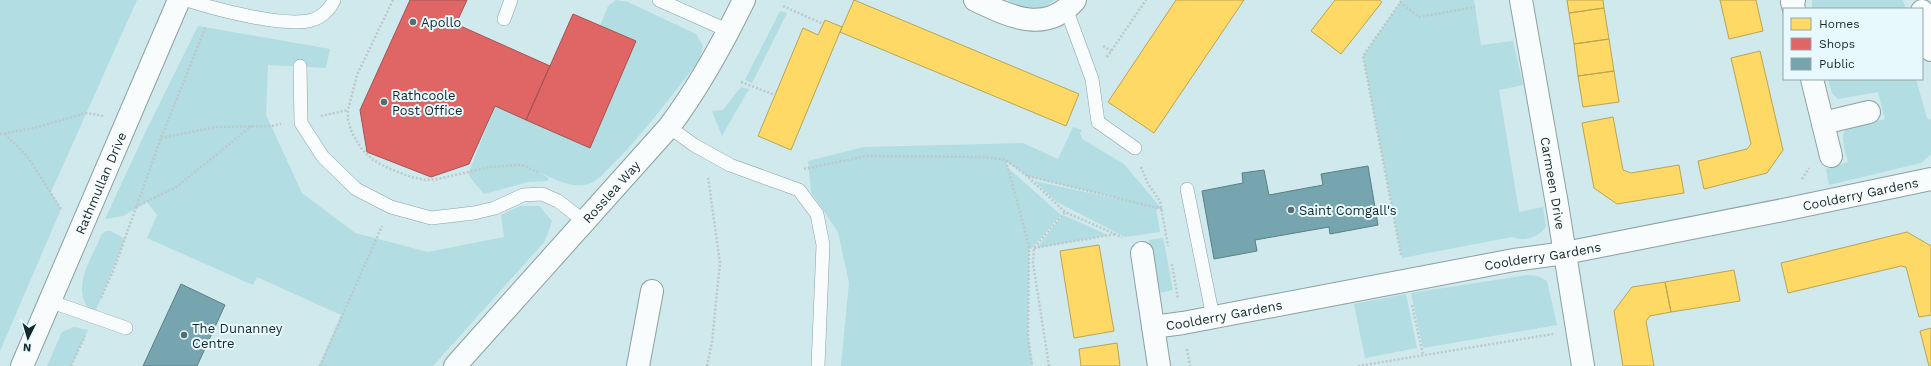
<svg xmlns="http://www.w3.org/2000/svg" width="1931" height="366" font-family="'Work Sans',sans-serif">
<rect width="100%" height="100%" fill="#cfe9ec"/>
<path fill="#b1dde3" d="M0,0H137L51,192L61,209L0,351Z
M616,0L628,2L696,34L703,46L699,61C672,95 646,130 616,161C608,168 600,179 591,183C574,190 554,179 539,172L549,178L547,181L528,182L484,194L469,176V172L495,106L590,148L636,41L600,26L608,6Z
M1009,0H1055L1041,9L1004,13Z
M1402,0H1474L1481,45L1513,41L1523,85L1499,90L1519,212L1543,207L1546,226C1540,237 1524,242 1512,237L1402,258L1363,56Z
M1812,0H1903L1906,9H1812Z
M780,11L787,13L752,83L745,80Z
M198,26L330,49L326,68L268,65L266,115L302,193L355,233L428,252L504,237L501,215L520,206H539L552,221L545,241L433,366H319L341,315L257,277L253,285L147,238L157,215L147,202L123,216L105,219L146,131Z
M1828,79H1916L1927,118L1931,120V154L1921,163L1829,185L1826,169L1848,162C1846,153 1839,137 1846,129L1885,119L1878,92L1838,99L1832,93Z
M741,87L749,89L722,136L712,111L723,110Z
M1073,127L1082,130L1080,133L1082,139L1124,164L1162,209L1156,208L1160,232L1125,237L1057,202L1034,181L1132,202L1027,176L1006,161L1008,168L1061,215L1031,249H1029L1028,337L1033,366H841L849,283L838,232L811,192L808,161L864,147L1023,143L1058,159Z
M1063,215L1108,235L1037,248Z
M106,231H111L125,239L93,317C90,311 86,306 84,300C76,280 94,253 102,234Z
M1163,238L1173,290L1159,293L1149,240Z
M1528,275L1538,276L1547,281L1557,325L1423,348L1411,293Z
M1406,294L1417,348L1365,358L1354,304Z
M74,327L88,330L71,366H47L62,332Z"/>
<path fill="#ffd966" stroke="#b9a454" d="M854,0L1079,94L1066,126L840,32Z
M1176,0H1244L1154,133L1108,102Z
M1335,0H1379L1382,2L1341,54L1311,31Z
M1567,0H1603L1604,8L1569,13Z
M1720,0H1756L1763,31L1729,39Z
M1604,8L1609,39L1574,44L1569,13Z
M825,20L842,27L791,150L758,136L803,28L818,35Z
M1609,39L1614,71L1578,76L1574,44Z
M1760,51L1783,150L1767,173L1704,189L1698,161L1747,149L1751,144L1731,58Z
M1614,71L1619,102L1583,107L1578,76Z
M1613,117L1623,170L1631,173L1679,165L1684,193L1617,204L1594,188L1582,123Z
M1907,232L1931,246V315L1919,317L1906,267L1901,266L1788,293L1781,263Z
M1099,245L1114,331L1074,338L1060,251Z
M1734,270L1740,301L1671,312L1665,282Z
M1665,282L1671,312L1650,316L1646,321L1654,366H1623L1614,311L1632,287Z
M1931,328V366H1929L1920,331Z
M1117,343L1120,366H1081L1079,349Z"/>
<path fill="#e06666" stroke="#a35354" d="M410,0H467L456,24L550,66L526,120L495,106L469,164L431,177L367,152L360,110Z
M573,14L636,41L590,148L526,120Z"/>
<path fill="#76a5af" stroke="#598087" d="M1368,166L1378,225L1330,234L1329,227L1255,240L1257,251L1214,259L1202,191L1243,183L1242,173L1264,170L1269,195L1323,185L1321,174Z
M181,284L225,305L197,366H143Z"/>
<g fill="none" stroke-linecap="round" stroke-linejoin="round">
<g stroke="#8ca0a3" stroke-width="14">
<path id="service" d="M187,0C215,9 285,28 312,20C321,18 331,8 334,0
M659,0L729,31
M1067,11L1092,79L1098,122L1135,148
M504,19L511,0
M300,66L301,123L323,157L356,189L391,207L431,218L474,213L495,208L523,195L542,194L558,201L584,221
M669,127L694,145L730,165L799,190L817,214L823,245L818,366
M1187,189L1213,317
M49,301L126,328"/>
</g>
<g stroke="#8ca0a3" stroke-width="24">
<g id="minor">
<path d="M975,0C1009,16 1046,35 1075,0"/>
<path id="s1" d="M1521,0L1557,204L1583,366"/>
<path d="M1794,0L1792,2L1794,9"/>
<path d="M1922,11L1931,50"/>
<path d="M1812,79L1831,156"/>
<path d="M1823,123L1869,112"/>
<path d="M1142,253L1159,366"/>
<path id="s2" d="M1153,327L1183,323L1514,260L1565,253L1783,210L1931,179"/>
<path id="s3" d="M22,366L179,0"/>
<path id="s4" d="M455,366L669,127C699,87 722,45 744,0"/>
<path d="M638,366L652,291"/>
</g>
</g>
<path stroke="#bfc8c9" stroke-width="2.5" stroke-dasharray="2 2" stroke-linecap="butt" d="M393,0L357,75L348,110V120L352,133L361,148L373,160L388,168L411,177L426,180L438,179L490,167L522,165L538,172
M1400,2L1419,17L1475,7
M783,6L823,24
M1103,46L1111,51
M1107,57L1146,0
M741,82L775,95
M321,116L348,110
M0,134L34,128L86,113L103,116
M5,134L27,156L61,209
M161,138L216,127L271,126L281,124
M1006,161L1029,246L1028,337L1032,366
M1141,167L1148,184L1160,201L1168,246
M804,169L867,156L985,157L1006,160L1027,176L1065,212L1122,237
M1028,176L1162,209
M1802,179L1809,168
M136,207L176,187L252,126
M1034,248L1116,234
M1401,255L1363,56L1402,0
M1172,264L1178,299
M101,298L114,269L161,138L206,26
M1412,305L1423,355
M1187,349L1190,366
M71,366L85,336
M320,366L382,226
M707,366L712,342L720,263L708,177
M1049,366L1033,263L1034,248L1065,212
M1358,366L1553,334"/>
<use href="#service" stroke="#f8fcfc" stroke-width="13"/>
<use href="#minor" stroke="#f8fcfc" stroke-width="22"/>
</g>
<g fill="#566c6f" stroke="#e7f9fc" stroke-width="1.5">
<circle cx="413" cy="22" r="4"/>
<circle cx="384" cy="102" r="4"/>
<circle cx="1291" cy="210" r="4"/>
<circle cx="184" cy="335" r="4"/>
</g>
<g text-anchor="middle" stroke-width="4" stroke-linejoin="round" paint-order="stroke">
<g font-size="13" fill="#15282b" stroke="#e7f9fc" text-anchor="start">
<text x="421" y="27">Apollo</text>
<text x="392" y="100">Rathcoole<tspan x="392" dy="15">Post Office</tspan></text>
<text x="1299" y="215">Saint Comgall's</text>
<text x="192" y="333">The Dunanney<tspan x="192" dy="15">Centre</tspan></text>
</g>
<g font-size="13" fill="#15282b" stroke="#e7f9fc">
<text dy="5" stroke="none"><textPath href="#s3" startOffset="199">Rathmullan Drive</textPath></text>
<text dy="5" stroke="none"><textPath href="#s1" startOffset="186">Carmeen Drive</textPath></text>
<text dy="5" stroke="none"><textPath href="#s4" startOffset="234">Rosslea Way</textPath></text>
<text dy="5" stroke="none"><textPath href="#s2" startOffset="720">Coolderry Gardens</textPath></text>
<text dy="5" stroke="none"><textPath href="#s2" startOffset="396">Coolderry Gardens</textPath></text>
<text dy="5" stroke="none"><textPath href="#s2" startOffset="72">Coolderry Gardens</textPath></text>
</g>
</g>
<rect x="1783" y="8" width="140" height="72" fill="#e7f9fc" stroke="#93a5a8"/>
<rect x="1791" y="18" width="20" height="12" fill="#ffd966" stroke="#93a5a8"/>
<text x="1819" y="28" font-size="12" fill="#15282b">Homes</text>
<rect x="1791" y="38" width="20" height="12" fill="#e06666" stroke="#93a5a8"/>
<text x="1819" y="48" font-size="12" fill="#15282b">Shops</text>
<rect x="1791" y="58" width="20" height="12" fill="#76a5af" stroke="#93a5a8"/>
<text x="1819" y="68" font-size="12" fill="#15282b">Public</text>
<g transform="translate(28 338) rotate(185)" stroke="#e7f9fc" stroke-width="3" paint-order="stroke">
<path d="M0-3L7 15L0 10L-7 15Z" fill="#15282b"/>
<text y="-6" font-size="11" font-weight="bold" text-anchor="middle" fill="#15282b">N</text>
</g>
</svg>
